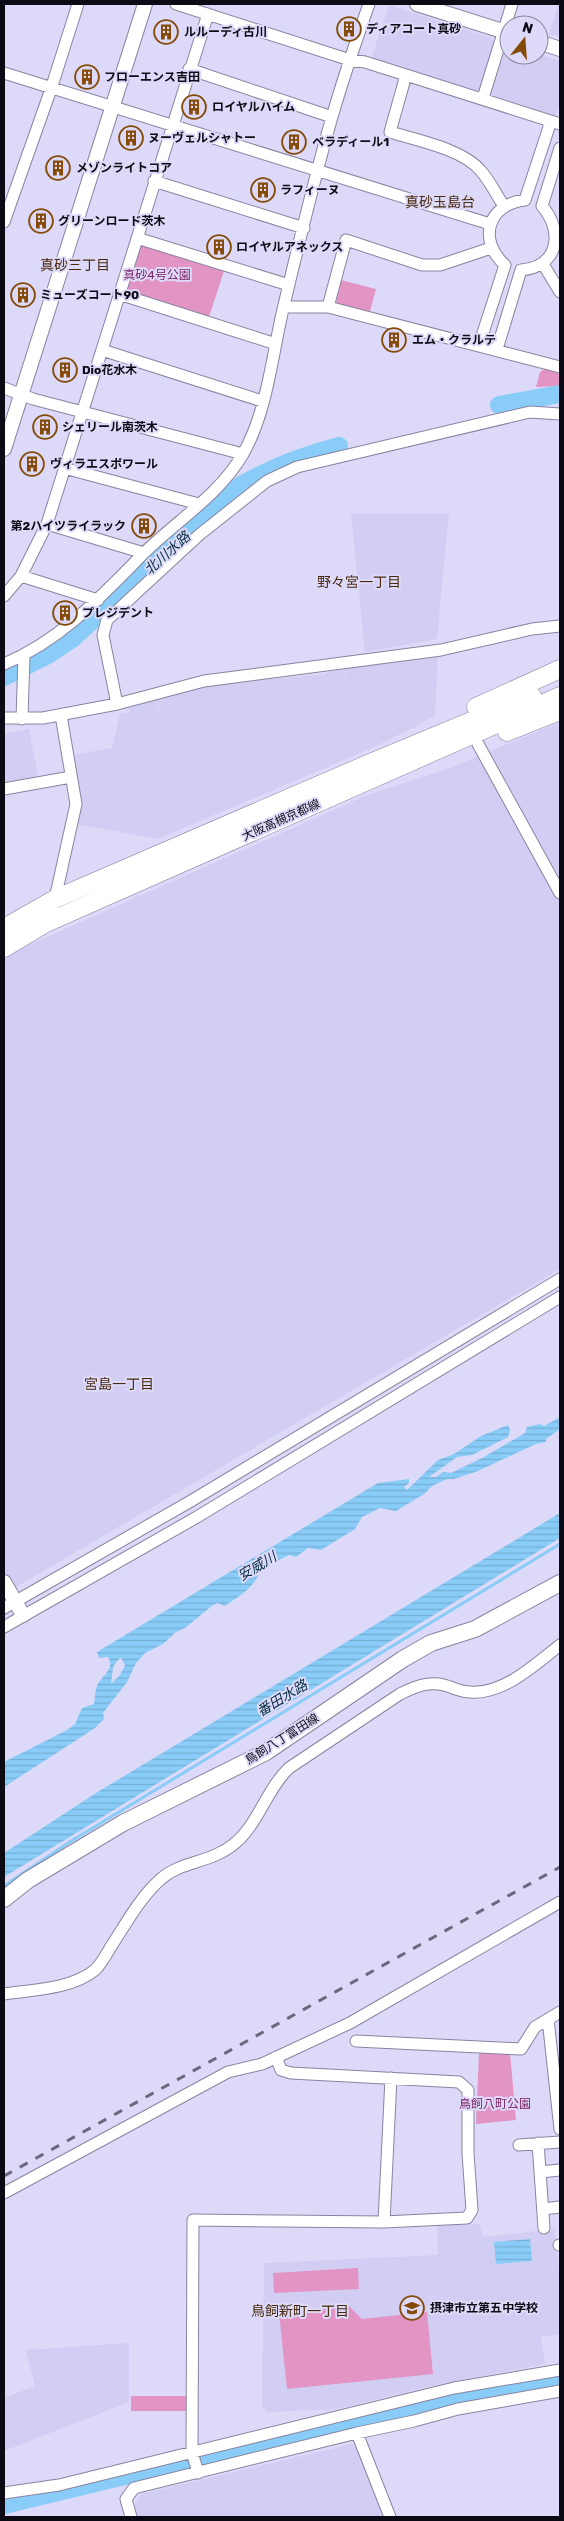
<svg xmlns="http://www.w3.org/2000/svg" width="564" height="2521" font-family="Rubik,'Noto Sans JP',sans-serif">
<defs>
<pattern id="water-rules" width="6" height="5" patternUnits="userSpaceOnUse" patternTransform="scale(1.25)"><rect width="6" height="5" fill="#89ccf8"/><path d="M0 2.5h6" fill="none" stroke="#75aed4"/></pattern>
</defs>
<rect width="100%" height="100%" fill="#dddaf9"/>
<path fill="#d2cef3" d="M558,4H560V37L549,34Z
M389,5L491,38L495,44L481,90L476,92L371,59Z
M509,45V55L539,54L560,61V102L555,117L494,98L490,93L504,47Z
M351,514H449L437,639L365,652Z
M438,656L435,715L424,722H418L423,723L372,748L158,839L76,824L72,755L112,748L120,714L130,712V708L161,696L154,727L162,696L238,678H284L323,674L346,668L344,681L347,668Z
M560,722V1269L4,1594V956L365,796L447,769Z
M29,729L38,777L4,783V734Z
M480,2224L483,2237L555,2229L560,2281V2335L541,2336L545,2364L440,2384L337,2409L268,2412L262,2406L264,2263L438,2255L437,2225Z
M129,2343V2402L4,2451V2398L35,2386L26,2350Z
M356,2443L383,2517H136L133,2507L141,2494Z"/>
<path fill="#e294c5" d="M143,245L224,271L209,317L129,292L126,287L138,248Z
M341,280L376,289L369,315L339,308L336,303Z
M546,368L560,372V386L536,387L540,372Z
M479,2052L510,2053L516,2120L476,2124Z
M358,2268L359,2289L274,2293L273,2273Z
M349,2306L362,2319L427,2312L433,2374L287,2389L279,2313Z
M131,2396H186V2411H131Z"/>
<path fill="url(#water-rules)" fill-rule="evenodd" d="M560,1417V1429L546,1439V1442L536,1444L478,1471L454,1479H447L432,1486L424,1494L396,1511L380,1508L362,1517L355,1529L321,1550L308,1548L296,1557L289,1555L261,1569C255,1587 240,1596 224,1606L218,1603L213,1605L185,1628L176,1632L163,1644L145,1653L136,1663L127,1682L103,1713L104,1719L95,1728L4,1787V1762L67,1730L75,1724L82,1708L94,1704C95,1699 95,1691 97,1686C101,1676 116,1669 108,1657L99,1658L97,1652L378,1483L409,1479V1483L404,1487L407,1490L438,1460L454,1454L481,1436L508,1425L510,1430L508,1437L472,1455L457,1457L429,1477H436L443,1472L451,1473L482,1458L525,1433L527,1427L540,1424L544,1426ZM121,1658L125,1665L120,1675L111,1684C113,1675 111,1663 121,1658Z
M560,1513V1538L4,1877V1853L96,1793Z
M530,2239L532,2261L496,2264L494,2242Z"/>
<g fill="none" stroke-linecap="round" stroke-linejoin="round">
<path stroke="#89ccf8" stroke-width="3" d="M4,1886L68,1843L560,1544"/>
<path stroke="#89ccf8" stroke-width="18" d="M499,405L560,394
M4,677L48,655L72,639L241,485C273,467 304,455 339,446
M4,2505L467,2394L560,2378"/>
<g stroke="#8784a0" stroke-width="13">
<path id="minor" d="M176,4L350,60L365,62L560,124
M189,69L332,117
M4,73L490,224
M406,75L390,132C416,140 463,149 481,171C490,181 496,195 504,206
M483,98L512,4
M154,181L304,228
M4,222L51,89L78,4
M137,238L289,285
M543,264L560,292
M119,294L276,344
M284,307H328L560,367
M328,307L346,240L422,265H440L491,248
M479,345L505,265C477,240 488,204 525,200L551,121
M497,349L521,270C559,267 564,231 542,206L560,148
M102,350L262,401
M4,388L33,399L243,454
M64,468L199,504
M47,524L144,553
M21,576L98,600
M4,596L21,576L47,524L208,14
M4,664C59,641 99,599 140,557C174,522 218,497 243,454C268,410 272,354 284,305C299,243 314,179 332,117C343,79 356,41 369,4
M117,704L103,635L107,620L199,535L267,481L297,467L530,412L560,414
M4,718H43L117,704L204,681L441,650L532,629L560,626
M22,719L24,656
M478,744L560,893
M4,789L71,777
M55,899L76,804L61,715
M4,1608L191,1501L560,1279
M4,1627L197,1517L560,1297
M4,1994C32,1990 72,1989 95,1970C102,1963 107,1953 112,1945C127,1922 141,1896 162,1878C182,1861 211,1863 234,1844C258,1825 266,1790 289,1768L400,1694C414,1687 428,1681 444,1685C452,1687 461,1692 470,1692C503,1695 536,1664 560,1645
M548,2019L560,2129
M356,2041L521,2049L535,2027L560,2012
M538,2143L544,2228
M519,2145L560,2142
M540,2172L560,2170
M4,2193L228,2072L262,2064L350,2023L560,1902
M543,2209L560,2207
M384,2222L391,2078
M559,2245H560
M357,2433L390,2517
M198,2473L192,2452L193,2220L384,2222L467,2218L472,2210L468,2153V2090L459,2082L291,2073L281,2070L276,2057
M4,2493L59,2485L454,2388L560,2370
M131,2517L126,2499L134,2488L357,2433L414,2421L458,2409L560,2391"/>
</g>
<g stroke="#8784a0" stroke-width="16">
<path id="tertiary" d="M417,4L509,33
M539,42L560,49
M4,449L145,4
M4,1582L23,1615"/>
</g>
<g stroke="#8784a0" stroke-width="18">
<path id="secondary" d="M4,1899L28,1880L123,1823L266,1752L403,1659L431,1643L475,1629L560,1583"/>
</g>
<g stroke="#8784a0" stroke-width="19">
<path id="primary" d="M476,707L560,669
M507,732L560,711
M4,928L55,899L370,763L532,696
M4,948L46,923L560,696"/>
</g>
<use href="#minor" stroke="#fff" stroke-width="11"/>
<use href="#tertiary" stroke="#fff" stroke-width="14"/>
<use href="#secondary" stroke="#fff" stroke-width="16"/>
<use href="#primary" stroke="#fff" stroke-width="18"/>
<path stroke="#6a687b" stroke-width="3" stroke-dasharray="9 9" stroke-linecap="butt" d="M4,2176L560,1867"/>
</g>
<defs>
<g id="building-ring" transform="scale(1.25)"><circle r="9.5" fill="#dddaf9" stroke="#864a07" stroke-width="1.5"/><path d="M-4-6H4V6H1V3H-1V6H-4ZM-2.5-4.3h1.7v1.8h-1.7ZM.8-4.3h1.7v1.8H.8ZM-2.5-1h1.7V.8h-1.7ZM.8-1h1.7V.8H.8Z" fill="#864a07"/></g>
<g id="school-ring" transform="scale(1.25)"><circle r="9.5" fill="#dddaf9" stroke="#864a07" stroke-width="1.5"/><path d="M0-5L7-2L0 1L-7-2ZM-4 1L0 2.5L4 1V4Q0 6-4 4Z" fill="#864a07"/></g>
</defs>
<g fill-rule="evenodd">
<use href="#building-ring" x="349" y="29"/>
<use href="#building-ring" x="166" y="32"/>
<use href="#building-ring" x="87" y="77"/>
<use href="#building-ring" x="194" y="107"/>
<use href="#building-ring" x="131" y="138"/>
<use href="#building-ring" x="294" y="142"/>
<use href="#building-ring" x="58" y="168"/>
<use href="#building-ring" x="263" y="190"/>
<use href="#building-ring" x="41" y="221"/>
<use href="#building-ring" x="219" y="247"/>
<use href="#building-ring" x="23" y="295"/>
<use href="#building-ring" x="394" y="340"/>
<use href="#building-ring" x="65" y="370"/>
<use href="#building-ring" x="45" y="427"/>
<use href="#building-ring" x="32" y="464"/>
<use href="#building-ring" x="144" y="526"/>
<use href="#building-ring" x="65" y="613"/>
<use href="#school-ring" x="412" y="2308"/>
</g>
<g text-anchor="middle" stroke-width="4" stroke-linejoin="round" paint-order="stroke">
<g font-size="12" font-weight="bold" fill="#0c0a14" stroke="#dddaf9" text-anchor="start">
<text x="366" y="33">ディアコート真砂</text>
<text x="184" y="36">ルルーディ古川</text>
<text x="104" y="81">フローエンス吉田</text>
<text x="212" y="111">ロイヤルハイム</text>
<text x="148" y="142">ヌーヴェルシャトー</text>
<text x="312" y="146">ベラディール1</text>
<text x="76" y="172">メゾンライトコア</text>
<text x="280" y="194">ラフィーヌ</text>
<text x="58" y="225">グリーンロード茨木</text>
<text x="236" y="251">ロイヤルアネックス</text>
<text x="40" y="299">ミューズコート90</text>
<text x="412" y="344">エム・クラルテ</text>
<text x="82" y="374">Dio花水木</text>
<text x="62" y="431">シェリール南茨木</text>
<text x="50" y="468">ヴィラエスポワール</text>
<text x="126" y="530" text-anchor="end">第2ハイツライラック</text>
<text x="82" y="617">プレジデント</text>
<text x="430" y="2312">摂津市立第五中学校</text>
</g>
<g font-size="12" fill="#7f2364" stroke="#dddaf9">
<text x="157" y="279">真砂4号公園</text>
<text x="495" y="2108">鳥飼八町公園</text>
</g>
<g font-size="12" fill="#0c0a14" stroke="#dddaf9">
<text transform="translate(281 820) rotate(-24)" y="4">大阪高槻京都線</text>
<text transform="translate(282 1739) rotate(-32)" y="4">鳥飼八丁富田線</text>
</g>
<g font-size="14" fill="#48290e" stroke="#dddaf9">
<text x="440" y="207">真砂玉島台</text>
<text x="75" y="270">真砂三丁目</text>
<text x="359" y="587">野々宮一丁目</text>
<text x="119" y="1389">宮島一丁目</text>
<text x="300" y="2316">鳥飼新町一丁目</text>
</g>
<g font-size="14" font-style="italic" fill="#072f44" stroke="#dddaf9">
<text transform="translate(167 553) rotate(-42)" y="5">北川水路</text>
<text transform="translate(257 1566) rotate(-31)" y="5">安威川</text>
<text transform="translate(282 1698) rotate(-31)" y="5">番田水路</text>
</g>
</g>
<rect width="564" height="2521" fill="none" stroke="#0c0a14" stroke-width="10"/>
<g transform="translate(524 40) rotate(17)"><circle r="24" fill="#dddaf9" stroke="#89879d"/>
<path d="M0-4L9 19L0 12L-9 19Z" fill="#864a07"/>
<text y="-8" font-size="14" font-weight="bold" text-anchor="middle" fill="#0c0a14">N</text>
</g>
</svg>
